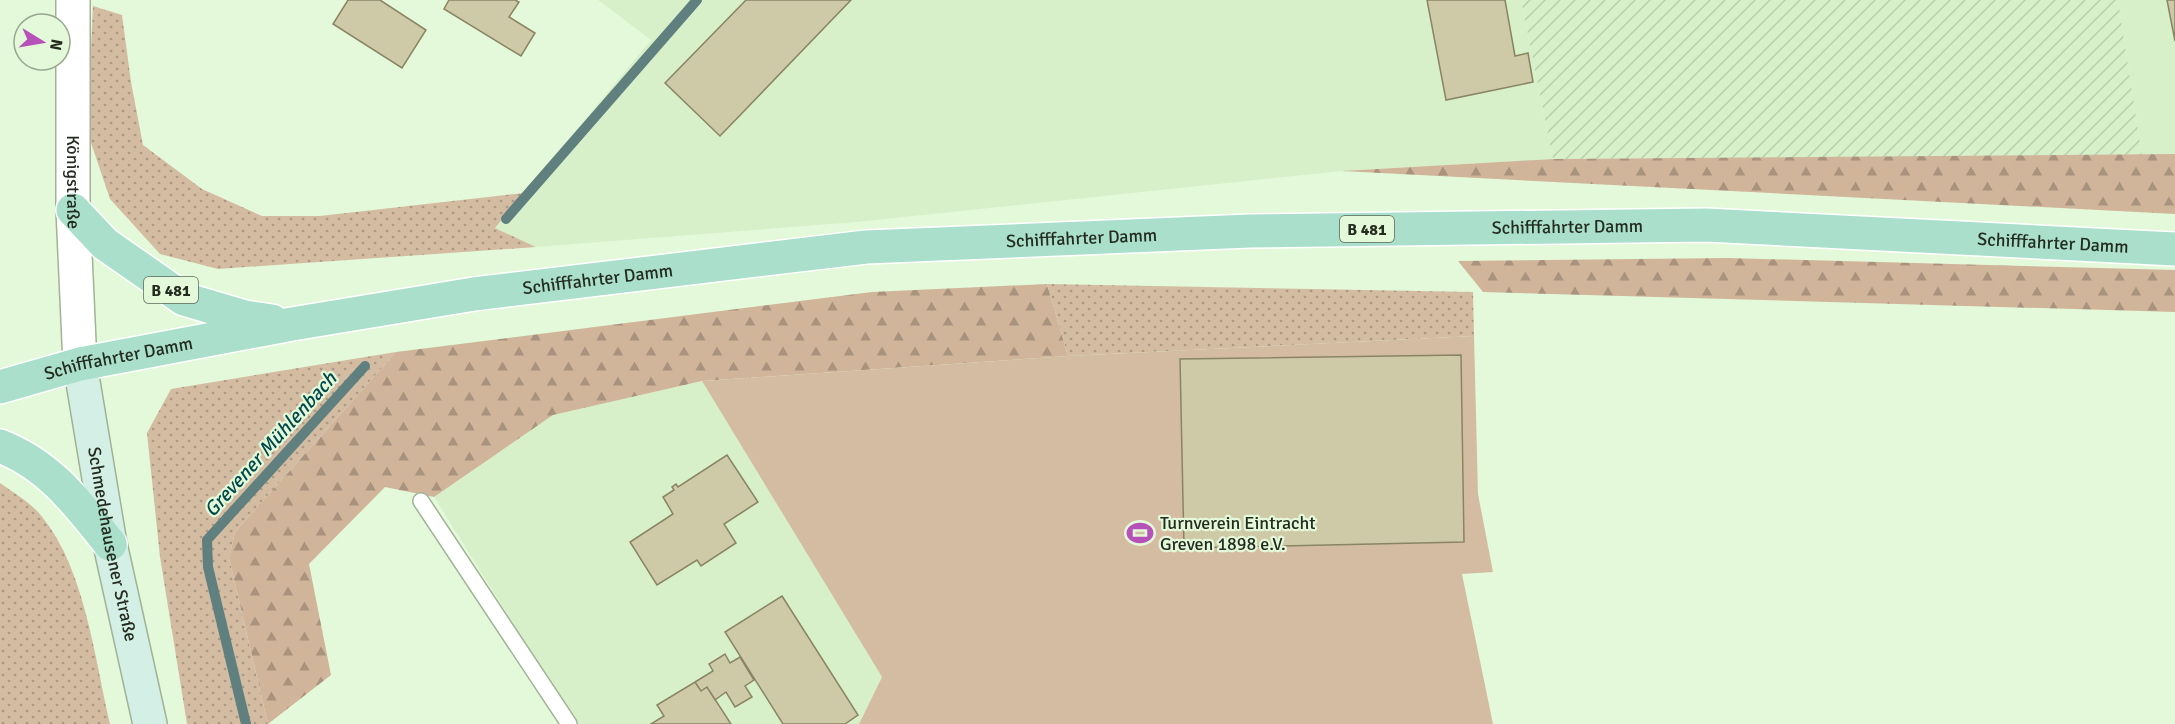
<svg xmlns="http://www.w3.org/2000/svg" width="2175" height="724" font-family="Signika,sans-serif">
<defs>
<pattern id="industrial-furrows" width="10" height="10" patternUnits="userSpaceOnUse" patternTransform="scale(1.5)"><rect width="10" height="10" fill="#d7f0ca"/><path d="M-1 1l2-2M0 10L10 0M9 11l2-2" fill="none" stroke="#b8cead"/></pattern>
<pattern id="grass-dots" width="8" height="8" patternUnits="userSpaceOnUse" patternTransform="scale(1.5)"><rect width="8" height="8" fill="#d4bca3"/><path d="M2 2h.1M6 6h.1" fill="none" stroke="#ac9984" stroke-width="1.8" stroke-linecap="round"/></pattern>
<pattern id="forest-firs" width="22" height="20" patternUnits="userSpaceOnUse" patternTransform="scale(1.5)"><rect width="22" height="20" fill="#d0b59b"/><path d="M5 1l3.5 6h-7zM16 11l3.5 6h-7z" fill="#a9937e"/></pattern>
</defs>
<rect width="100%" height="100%" fill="#e4f9d9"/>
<path fill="#d7f0ca" d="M598,0H1521L1553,159L1342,171L856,222L536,247L495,228L651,40Z
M2118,0H2175V154L2142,156Z
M702,381L882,677L859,724H576L434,497L553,415Z"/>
<path fill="url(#industrial-furrows)" d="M1521,0H2118L2142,156L1553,159Z"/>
<path fill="url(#grass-dots)" d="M93,6L122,15L131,82L143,145L202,189L262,216H320L524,193L495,228L536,247L218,269L160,254L110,199L87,131Z
M1047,284L1473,292L1474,336L1068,356Z
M396,352L235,532L229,558L268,724H187L160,557L147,433L171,389Z
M0,483C14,493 33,504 43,518C85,570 95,660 110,724H0Z"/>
<path fill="url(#forest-firs)" d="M2175,154V214L1342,171L1553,159Z
M1727,258L2175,270V312L1483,292L1458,261Z
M1047,284L1068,356L702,381L553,415L434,497L385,487L309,564L331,675L268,724L229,558L235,532L396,352L872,292Z"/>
<path fill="#d4bca3" d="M1474,336L1478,494L1493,572L1462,574L1493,724H859L882,677L702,381L1068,356Z"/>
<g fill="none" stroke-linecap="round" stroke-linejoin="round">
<path stroke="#5f807e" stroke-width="10" d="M506,219L697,0
M246,724L208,567L207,540L365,366"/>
</g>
<path fill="#cec9a6" stroke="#898464" stroke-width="1.5" d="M348,0H380L426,30L402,68L333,24Z
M449,0H515L519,2L509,17L535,33L521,56L444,9Z
M746,0H851L720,136L665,83Z
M1427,0H1505L1515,56L1528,53L1533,82L1446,100Z
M2167,0H2175V41Z
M1461,355L1464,542L1184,548L1180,359Z
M727,455L758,502L724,524L736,543L701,566L697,560L657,585L630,542L673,514L663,497L674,490L672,487L676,484L678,487Z
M782,596L858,715L845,724H783L725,632Z
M725,654L730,663L740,657L754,680L745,686L752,697L735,707L726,692L715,700L707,687L701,691L695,682L713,671L709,664Z
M695,682L701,691L707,687L731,724H651L664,716L657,705Z"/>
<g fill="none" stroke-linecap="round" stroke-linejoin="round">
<g stroke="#a0b396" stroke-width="18">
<path id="service" d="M421,501L569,724"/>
</g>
<g stroke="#a0b396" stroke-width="36">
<g id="tertiary">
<path id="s1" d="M73,0V210L80,364"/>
</g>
</g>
<g stroke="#a0b396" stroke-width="36">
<g id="secondary">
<path id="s2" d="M80,364L110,544L150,724"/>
</g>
</g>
<g stroke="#fff" stroke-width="36">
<g id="primary">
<path d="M73,210L105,244L184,299L245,317L272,321"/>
<path id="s3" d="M0,387L80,364L292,324L474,294L866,247L1250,231L1706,225L2175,249"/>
<path d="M0,446C51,466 77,503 110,544"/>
</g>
</g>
<use href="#service" stroke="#fff" stroke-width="15"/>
<use href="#tertiary" stroke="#fff" stroke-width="33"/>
<use href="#secondary" stroke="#d4efe5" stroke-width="33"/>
<use href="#primary" stroke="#a9dfcb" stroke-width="33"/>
</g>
<defs>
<g id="stadium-bare" transform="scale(2.07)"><path d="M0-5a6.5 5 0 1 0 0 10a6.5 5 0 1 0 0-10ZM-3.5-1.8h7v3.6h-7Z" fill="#b551b8" stroke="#e4f9d9" stroke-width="2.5" paint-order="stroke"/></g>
</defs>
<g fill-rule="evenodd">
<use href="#stadium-bare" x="1140" y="533"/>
</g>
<g text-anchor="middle" stroke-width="4.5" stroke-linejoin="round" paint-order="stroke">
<g fill="#e4f9d9" stroke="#5e6a58" stroke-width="1.5">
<rect x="1340" y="216" width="54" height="26" rx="4.5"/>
<rect x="144" y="277" width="54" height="26" rx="4.5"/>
</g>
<g font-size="16" font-weight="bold" fill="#242c20">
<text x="1367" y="235">B 481</text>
<text x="171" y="296">B 481</text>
</g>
<g font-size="18" fill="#242c20" stroke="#e4f9d9">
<text dy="6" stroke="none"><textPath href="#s1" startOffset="182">Königstraße</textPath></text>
<text dy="6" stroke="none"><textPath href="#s3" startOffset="1580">Schifffahrter Damm</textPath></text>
<text dy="6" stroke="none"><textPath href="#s3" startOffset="1094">Schifffahrter Damm</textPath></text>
<text dy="6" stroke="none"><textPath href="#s3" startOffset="2066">Schifffahrter Damm</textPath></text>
<text dy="6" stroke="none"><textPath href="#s3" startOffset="608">Schifffahrter Damm</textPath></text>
<text dy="6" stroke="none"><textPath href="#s3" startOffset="122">Schifffahrter Damm</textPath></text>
<text dy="6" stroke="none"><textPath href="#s2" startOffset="183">Schmedehausener Straße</textPath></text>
</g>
<g font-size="18" fill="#242c20" stroke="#e4f9d9" text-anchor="start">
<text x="1160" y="529">Turnverein Eintracht<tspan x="1160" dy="21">Greven 1898 e.V.</tspan></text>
</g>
<g font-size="20" font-style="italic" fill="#01484c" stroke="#e4f9d9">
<text transform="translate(270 444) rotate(-48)" y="7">Grevener Mühlenbach</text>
</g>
</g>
<g transform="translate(42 42) rotate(101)"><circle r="28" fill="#e4f9d9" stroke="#97a78f" stroke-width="1.5"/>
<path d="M0-4.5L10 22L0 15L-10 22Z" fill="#b551b8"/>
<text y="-9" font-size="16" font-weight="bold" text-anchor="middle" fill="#242c20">N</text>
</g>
</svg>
